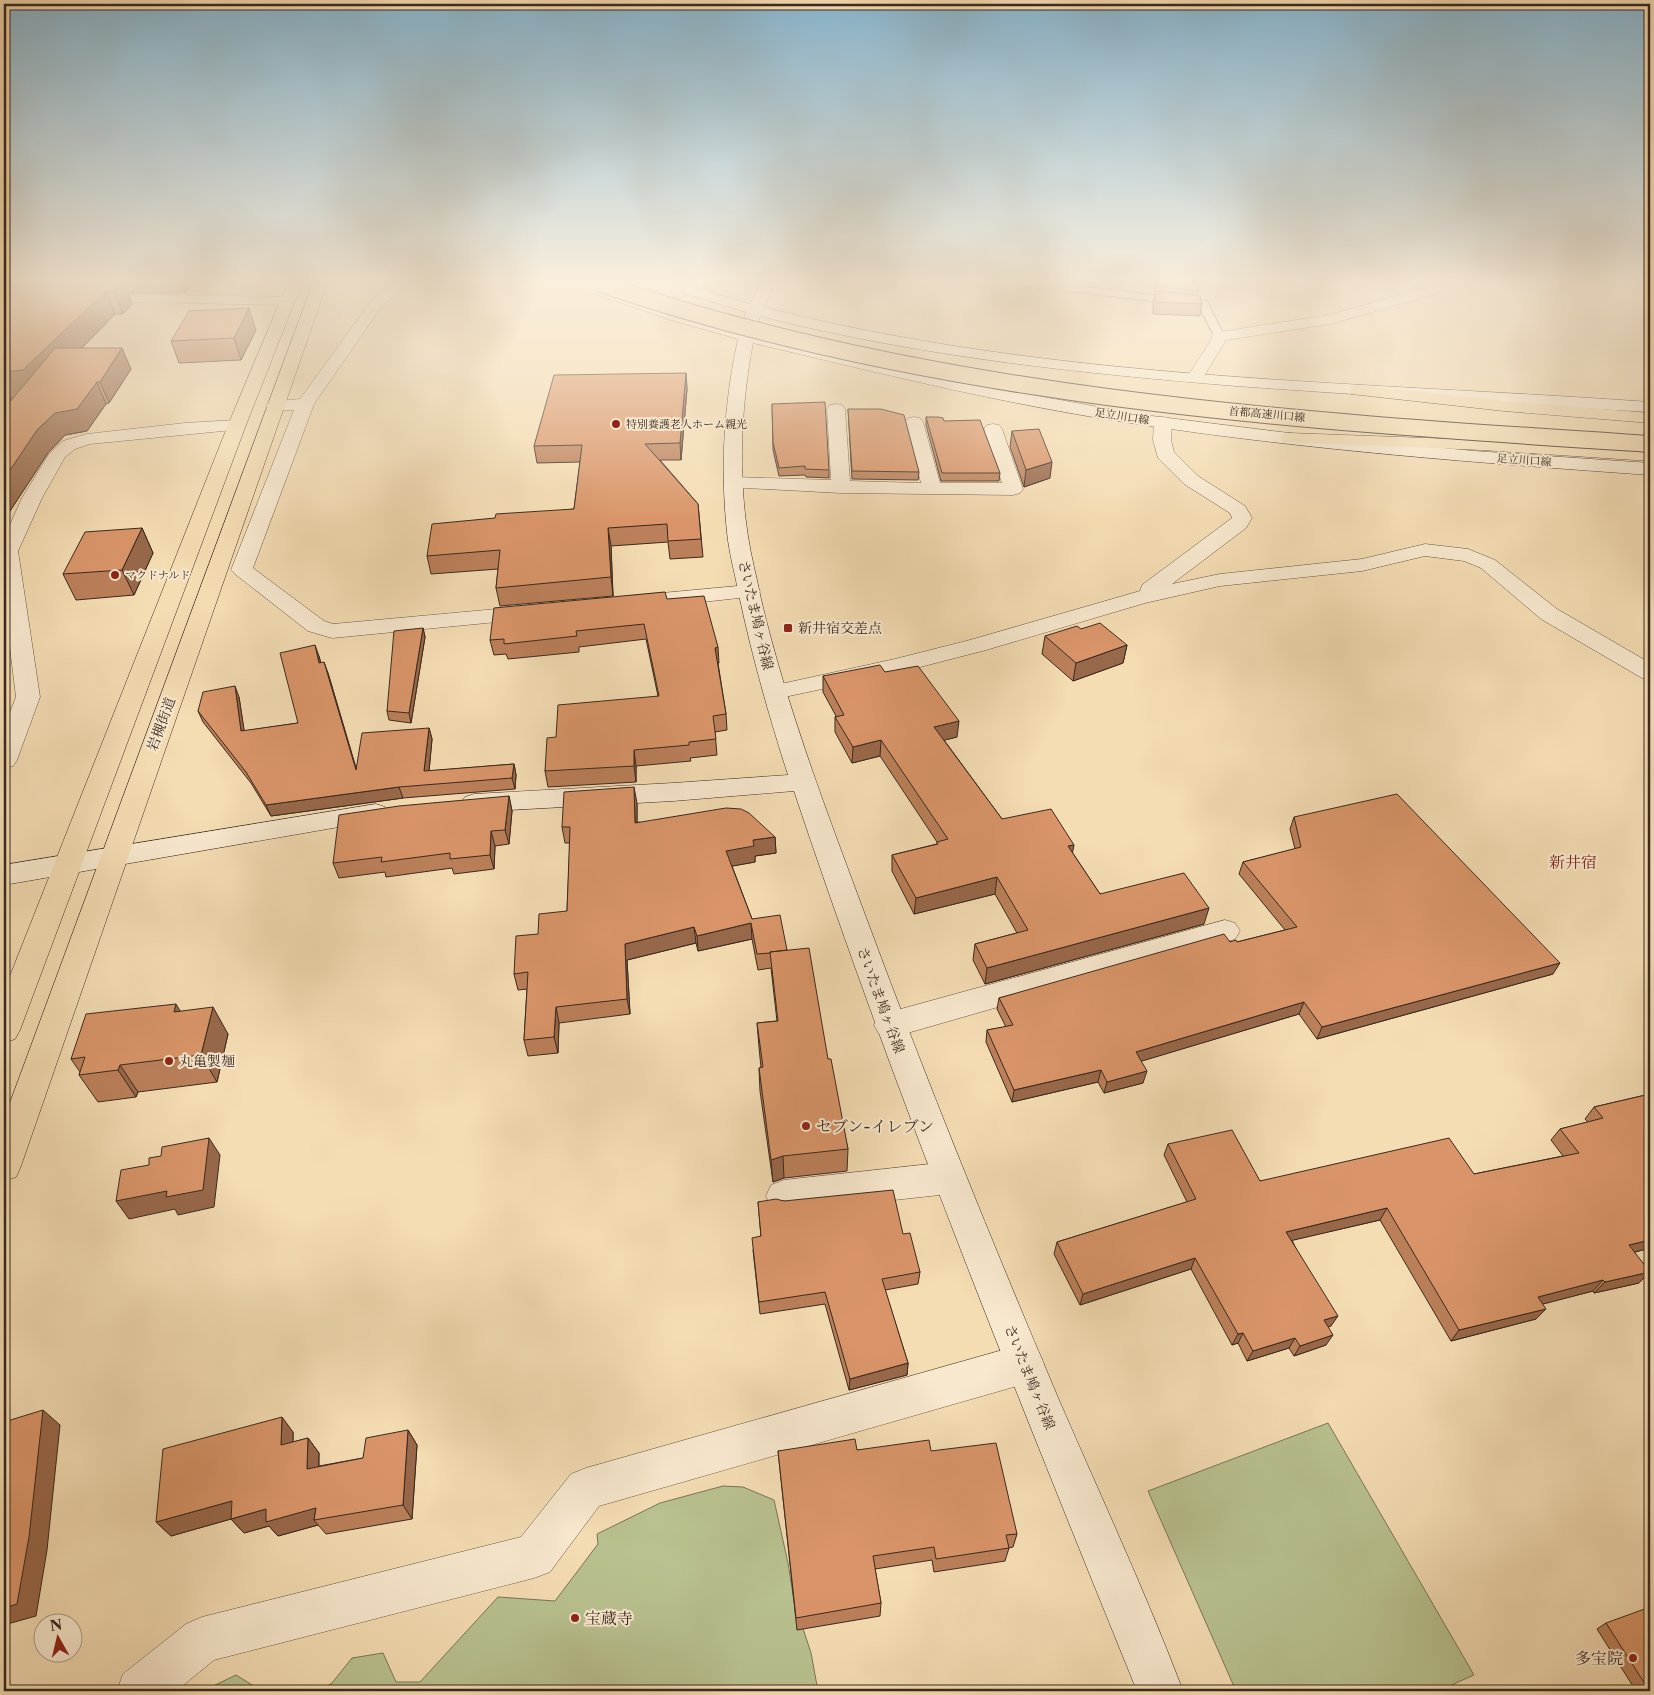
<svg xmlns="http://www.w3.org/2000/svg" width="1654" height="1695" font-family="'Libre Caslon Text','Noto Serif JP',serif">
<rect width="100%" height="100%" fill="#f4dcb3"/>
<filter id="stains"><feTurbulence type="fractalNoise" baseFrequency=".004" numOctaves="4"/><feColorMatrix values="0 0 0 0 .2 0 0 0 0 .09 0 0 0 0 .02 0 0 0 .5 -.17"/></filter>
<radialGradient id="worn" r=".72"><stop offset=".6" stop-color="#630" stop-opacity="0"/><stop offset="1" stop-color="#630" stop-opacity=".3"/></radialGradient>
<path fill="#b8c18f" stroke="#797556" d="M1328,1423L1474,1675L1438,1691H1236L1148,1491Z
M723,1486L743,1487L774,1500L788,1563L794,1601L811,1653L818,1691H318L332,1683L352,1658L383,1653L396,1682H420L498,1597L555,1601L598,1544L597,1534L660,1503Z
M236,1675L262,1691H204L207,1689Z"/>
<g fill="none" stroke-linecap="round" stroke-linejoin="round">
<g stroke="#685643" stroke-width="2">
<path id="lane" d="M1016,283H1049L1207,301L1224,336L1219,339L1215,338L1199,306L1021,286Z"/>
</g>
<g stroke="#685643" stroke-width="1">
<path id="street" d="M394,283H410L382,306L314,404L253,568L324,621L333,624L530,606L538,608L541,613L538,618L332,638L308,631L235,574L231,570L294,410H269L266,406L269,402L300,399L372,300Z
M1443,283H1466L1464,286L1330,324L1226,340L1201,381H1189L1187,377L1210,342L1213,333L1329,315Z
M93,294L288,297L293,298L295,301L293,304L288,305L88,301L86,298L88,295Z
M836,404L842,405L845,409L850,481L921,483L905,422L908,418L914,417L920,418L923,422L940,483H1002L984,429L987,425L993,424L999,425L1002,429L1023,489L1020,493L1013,495L841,493L727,487L724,483L727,479L734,477L831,480L827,409L830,405Z
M1163,417L1169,418L1172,422L1171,440L1174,452L1198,476L1245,506L1252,518L1246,528L1172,584L1220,574L1362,559L1425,544L1468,549L1495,560L1557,609L1650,663V680L1642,678L1541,619L1481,568L1464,561L1425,556L1362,571L1220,586L1145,603L986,650L897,673L775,699L767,697L763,692L767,687L895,659L970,640L1140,591L1142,585L1232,518L1230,513L1184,484L1158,458L1153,440L1154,422L1157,418Z
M237,420L243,421L246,425L243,429L90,444L75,449L65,457L42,498L18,551L40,697L17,760L13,766L4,768V728L16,697L4,599V538L22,498L49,454L63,441L87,434L185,423Z
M749,585L757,586L760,591L757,596L630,610L622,608L619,603L622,598L630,596Z
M1225,920L1235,923L1240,931L1235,939L890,1038L879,1034L874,1025L879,1016L890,1012Z
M949,1162L961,1167L967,1178L961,1189L949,1194L784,1212L771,1207L766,1196L771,1185L784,1180Z
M1024,1344L1038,1350L1044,1364L1038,1378L1024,1384L599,1506L550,1572L534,1578L214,1660L176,1691H117L123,1674L186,1624L202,1617L521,1537L571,1474L586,1468Z"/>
</g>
<g stroke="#3a291e" stroke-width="1">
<path id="secondary" d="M571,283H592L681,314L740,330L746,312L660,286L658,283H680L750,304L761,283H775L763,307C1051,381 1355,381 1650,402V412C1512,404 1374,396 1236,386C1077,373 916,356 760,316L755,334L941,378L1136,414L1289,433L1474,451L1650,463V475C1479,463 1307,450 1137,424C1007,405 880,373 753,343C741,406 738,473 748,536C751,557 757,578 761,599C787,709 828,815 867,920C927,1082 992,1242 1059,1400C1101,1497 1146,1593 1183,1691H1137C1016,1393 896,1096 794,791L673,801L474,812L465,809L461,803L465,797L474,794L673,783L788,775C769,716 752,656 739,595C735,574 729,553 727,532C720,467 724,403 738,339L671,320L573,286Z
M376,804L385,807L389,813L385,819L4,885V865Z"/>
</g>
<g stroke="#3a291e" stroke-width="1">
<path id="highway" d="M288,283H302L246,425L20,1030L15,1039L4,1043V991L228,425Z
M313,283H327L21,1166L16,1177L4,1181V1119Z
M644,283C657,283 676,282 685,294L683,297C671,300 657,291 646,286Z
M1357,385L1504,401L1650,413V423L1504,411L1351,394L1349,390L1351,386Z
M1289,433L1482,440L1650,450V461L1482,450L1283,442L1280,438L1283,434Z"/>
</g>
<use href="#lane" fill="#f8e8ce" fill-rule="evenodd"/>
<use href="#street" fill="#f8e8ce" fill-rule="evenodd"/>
<use href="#secondary" fill="#f8e8ce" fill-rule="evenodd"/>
<use href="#highway" fill="#f4dcb3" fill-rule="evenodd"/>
<g stroke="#3a291e" stroke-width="18" stroke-linecap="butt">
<path id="highway-bridge" d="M598,283C935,399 1297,421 1650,444"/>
</g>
<use href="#highway-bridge" stroke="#f4dcb3" stroke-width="16"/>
</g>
<path fill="#bb805a" stroke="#3a291e" d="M4,283H196L185,293H128L132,304L123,314H115L82,348L131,369L109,403L106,404L87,431L65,435L48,453L8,514H4V409L12,398L4,399Z
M1154,283H1198L1199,291L1198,296L1202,304L1200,316L1153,314V303L1155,293H1154Z
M256,330L241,360L179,363L171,341Z
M686,373L687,389L681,460H660L698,504L703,557L670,559L668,542L611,546L613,596L500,606L496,588L498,569L431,574L427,556L495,518L574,509L580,462L537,463L534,446Z
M772,404L829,470V478L806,477L805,475L779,476L773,450Z
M848,409L919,472L918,480L852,479Z
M926,417L944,421L1000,473L999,481H941L926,425Z
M1012,431L1050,478L1024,487L1010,447Z
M142,528L153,553L134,595L76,600L63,574Z
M667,599L719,663H718L726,714L727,730L715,732L717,755L690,758L691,761L636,766V782L548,787L545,771L556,737L658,696L646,639L579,647V652L508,659L506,654L494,655L490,640Z
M423,628L425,637L411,723L389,720L387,711Z
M1045,636L1127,645L1123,663L1073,681L1042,654Z
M319,656L321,663L328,673L356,769L429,728L432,739L429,771L514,764L516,775L515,789L403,798L271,816L251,783L203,722L198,711L239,697L244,731L298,723Z
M885,672L957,737L944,740L1002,819L1072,852L1100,894L1204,924L985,984L973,960L975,944L1017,933L995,894L914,914L892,871V855L937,844V842L880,756L852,763L835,732V717L836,716L823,692V676Z
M509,796L512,811L509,844L495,846L494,869L454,874L452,868L386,877L385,872L339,878L333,863Z
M637,803V822L775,837L776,853L755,856V862L732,866L752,919L787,950L828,1059L848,1149L847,1171L784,1178L773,1182L760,1091L759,1068H761L759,1047L757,1023L777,1021L771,968L758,970L752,939L698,951L696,943L627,960L630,1014L559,1023L558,1053L528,1056L524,1040L527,989L518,990L514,974L538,934L567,911L570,843H565L562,827Z
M1294,817L1553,974L1317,1039L1299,1014L1141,1061L1143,1083L1104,1093L1098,1082L1012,1102L986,1042L987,1030L1006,1027L997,1009L999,998L1230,942H1237L1285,930L1239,874L1243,862L1295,849L1290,829Z
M180,1011L228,1034L217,1082L138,1092L136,1097L98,1102L79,1075L80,1072L71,1059Z
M1650,1094V1248L1635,1252L1639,1283L1594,1293L1593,1291L1542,1304L1536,1319L1451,1341L1380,1220L1292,1240L1331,1326L1328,1327L1326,1345L1294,1356L1289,1348L1247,1361L1238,1343L1232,1345L1191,1269L1080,1305L1054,1254L1057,1242L1187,1202L1164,1155L1168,1144L1260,1181L1474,1174L1563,1156L1551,1140L1560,1129L1588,1122L1585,1119L1594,1107Z
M784,1201L903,1234L920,1272L918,1284L885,1290L908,1363L907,1375L849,1390L825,1304L760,1314L753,1250L761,1237L758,1202Z
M408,1430L417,1445L412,1519L326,1534L318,1525L278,1536L269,1526L244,1533L231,1519L171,1536L156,1522L293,1432V1442L308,1438L319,1453V1466L363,1458Z
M857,1450L931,1451L1017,1534L1013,1547L1009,1548L1005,1561L934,1572L932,1560L875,1569L881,1603L880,1616L797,1630L778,1451Z
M1606,1623L1650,1687L1639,1691H1636L1597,1629Z"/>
<path fill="#98684a" stroke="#3a291e" d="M121,283H124L132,304L123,314L114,291Z
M181,283H196L185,293Z
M106,291L115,314L35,395L4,399V372Z
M249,308L256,330L241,360L234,338Z
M122,348L131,369L109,403L100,382Z
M686,373L687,389L681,460L680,443Z
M97,382L106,404L87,431L65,435L48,453L8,514L4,506V479L37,430L55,413Z
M1052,462L1050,478L1024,487L1026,470Z
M142,528L153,553L134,595L122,570Z
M608,528L611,546L613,596L611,577Z
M423,628L425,637L411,723L409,713Z
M315,645L319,656L323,674L319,663Z
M1127,645L1123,663L1073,681L1076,663Z
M718,647L719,663H716L715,648Z
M324,662L328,673L360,781L356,770Z
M235,686L239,697L246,742L241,731Z
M959,721L957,737L933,743L934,727Z
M429,728L432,739L428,782L424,771Z
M881,740L880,756L852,763L853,747Z
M634,750L636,766V782L634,766Z
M514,764L516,775L515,789L512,778Z
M399,787L403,798L271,816L266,805Z
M634,787L637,803V838L635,823Z
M509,796L512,811L509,844L505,830Z
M491,831L495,846L494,869L490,855Z
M775,837L776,853L755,856V862L727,867L726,851L753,840Z
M1074,845L1071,861L1068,846Z
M997,877L995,894L914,914L916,898Z
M1209,908L1204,924L985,984L987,968Z
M751,923L752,939L698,951L697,936Z
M694,927L696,943L627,960L630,1014L627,999L625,944Z
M1560,963L1553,974L1317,1039L1322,1027Z
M1304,1002L1299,1014L1132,1064L1136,1052Z
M176,1004L192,1031L174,1012Z
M213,1007L228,1034L217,1082L201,1055Z
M556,1007L559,1023L558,1053L554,1037Z
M120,1065L138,1092L136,1097L118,1070Z
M1101,1070L1098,1082L1012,1102L1014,1090Z
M1147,1071L1143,1083L1104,1093L1107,1082Z
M209,1138L220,1155L214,1207L178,1215L175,1209L129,1219L116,1201Z
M783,1156L784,1178L773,1182L771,1160Z
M1387,1208L1380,1220L1281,1243L1286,1232Z
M1650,1240V1248L1619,1256L1629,1245Z
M1195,1258L1191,1269L1080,1305L1083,1294Z
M1650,1272L1639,1283L1594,1293L1605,1282Z
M1603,1280L1593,1291L1528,1308L1538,1297Z
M1546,1309L1536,1319L1451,1341L1459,1330Z
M1338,1316L1331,1326L1318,1331L1324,1320Z
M1243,1333L1238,1343L1232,1345L1238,1334Z
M1333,1335L1326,1345L1294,1356L1300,1346Z
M1295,1338L1289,1348L1247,1361L1253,1351Z
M908,1363L907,1375L849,1390L850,1379Z
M43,1410L60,1425L47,1550L36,1616L4,1625V1608Z
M282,1417L293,1432V1460L281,1445Z
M408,1430L417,1445L412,1519L403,1505Z
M308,1438L319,1453L318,1483L307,1469Z
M232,1501L245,1515L171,1536L156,1522Z
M316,1508L314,1520L318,1525L278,1536L269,1526L244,1533L231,1519L266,1509Z
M1650,1686V1687L1639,1691L1647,1687Z"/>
<path fill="#d99569" stroke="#3a291e" d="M4,283H121L114,291H106L23,370L4,372Z
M1155,283H1198L1199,291L1155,286Z
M1155,291L1200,296L1202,304L1155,302Z
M249,308L234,338L171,341L189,311Z
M55,348H122L100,382H97L77,409L55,413L37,430L4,479V409Z
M686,373L680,443L645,444L698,504L701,539L668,541L667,524L608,528L611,577L496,588L500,550L427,556L432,524L495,518L496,514L574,509L582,445L534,446L554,375Z
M825,402L829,470L805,469V466L779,468L773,442L772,404Z
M848,409H881L904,415L919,472L852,471Z
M926,417H938L943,418L944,421L980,420L1000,473H942Z
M1039,429L1052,462L1026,470L1012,431Z
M142,528L122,570L63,574L85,532Z
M665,592L667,599L704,596L718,647L715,648L726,714L713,716L716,739L689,742V745L634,750V766L545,771L547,738L556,737L558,705L659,696L644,624L576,631L577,636L504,644V639L490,640L494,608Z
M1100,623L1127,645L1076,663L1045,636L1077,626L1081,629Z
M423,628L409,713L387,711L394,631Z
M315,645L319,663L324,662L356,770L362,733L429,728L424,771L514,764L512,778L399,787L266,805L246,772L198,711L203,692L235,686L241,731L298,723L280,653Z
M880,665L885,672L918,666L959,721L934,727L1002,819L1051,809L1074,845L1068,846L1100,894L1184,873L1209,908L987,968L975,944L1028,930L997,877L916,898L892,855L938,844L937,842L948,839L881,740L853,747L835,717L844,715L823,676Z
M634,787L635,823L726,808L741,809L749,813L775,837L753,840L754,846L726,851L752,919L780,915L787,950L770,952V953L757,954L751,923L697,936L694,927L625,944L627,999L556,1007L554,1037L524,1040L528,972L514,974L516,936L538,934L539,914L567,911L570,827H562L564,792Z
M1397,794L1560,963L1322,1027L1304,1002L1136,1052L1147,1071L1107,1082L1101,1070L1014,1090L987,1030L1013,1025L999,998L1224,934L1230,942L1236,940L1237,942L1297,927L1243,862L1301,847L1294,817Z
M509,796L505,830L491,831L490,855L450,859V853L381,862L382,857L333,863L339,815L399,806Z
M809,948L828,1059H831L848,1149L783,1156L771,1160L759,1068L763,1067L757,1023L778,1021L770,952Z
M176,1004L174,1012L213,1007L201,1055L120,1065L118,1070L79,1075L85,1057L71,1059L86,1014Z
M1650,1094V1240L1629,1245L1650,1272L1605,1282L1603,1280L1538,1297L1546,1309L1459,1330L1387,1208L1286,1232L1338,1316L1324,1320L1333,1335L1300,1346L1295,1338L1253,1351L1243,1333L1238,1334L1195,1258L1083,1294L1057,1242L1196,1199L1168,1144L1232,1130L1260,1181L1449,1138L1474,1174L1579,1153L1560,1129L1603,1118L1594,1107Z
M209,1138L203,1190L166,1197L167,1191L116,1201L121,1170L149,1165V1158L161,1156L162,1147Z
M893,1190L903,1234L910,1233L920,1272L882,1279L908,1363L850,1379L825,1292L759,1302L752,1238L761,1236L758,1202L776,1199L784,1201Z
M43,1410L29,1537L17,1604L4,1608V1422Z
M282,1417L281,1445L308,1438L307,1469L363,1458L366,1438L408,1430L403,1505L314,1520L316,1508L266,1522V1509L231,1519L232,1501L156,1522L163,1449Z
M855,1439L857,1450L929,1440L931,1451L996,1443L1017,1534L1006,1535L1009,1548L936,1559L934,1547L873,1556L881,1603L796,1618L778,1451Z
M1650,1607V1686L1647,1687L1606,1623Z"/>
<linearGradient id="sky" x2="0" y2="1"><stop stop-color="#89b7d1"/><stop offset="0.54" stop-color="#faefdd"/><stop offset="1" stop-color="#faefdd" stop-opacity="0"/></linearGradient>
<rect width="1654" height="520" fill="url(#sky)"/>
<g fill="#8f2418" stroke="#f8e8ce" stroke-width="2">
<circle cx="616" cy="424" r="5"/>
<circle cx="115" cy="575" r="5"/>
<rect x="783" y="623" width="10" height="10" rx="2.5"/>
<circle cx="169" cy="1061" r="5"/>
<circle cx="806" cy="1126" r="5"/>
<circle cx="575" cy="1618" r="5"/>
<circle cx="1633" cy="1658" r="5"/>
</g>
<g text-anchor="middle" stroke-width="4" stroke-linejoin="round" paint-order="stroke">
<g font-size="11" fill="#3a291e" stroke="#f8e8ce">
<text transform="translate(1267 414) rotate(5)" y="4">首都高速川口線</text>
<text transform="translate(1122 416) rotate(9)" y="4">足立川口線</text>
<text transform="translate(1524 460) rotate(4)" y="4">足立川口線</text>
</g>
<g font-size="11" fill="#3a291e" stroke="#f8e8ce" text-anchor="start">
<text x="626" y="428">特別養護老人ホーム親光</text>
<text x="125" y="579">マクドナルド</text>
</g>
<g font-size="14" fill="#3a291e" stroke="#f8e8ce">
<text transform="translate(756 615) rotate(77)" y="5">さいたま鳩ヶ谷線</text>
<text transform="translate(161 724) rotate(-70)" y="5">岩槻街道</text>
<text transform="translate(881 1000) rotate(70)" y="5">さいたま鳩ヶ谷線</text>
<text transform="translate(1030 1377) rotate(68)" y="5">さいたま鳩ヶ谷線</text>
</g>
<g font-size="14" fill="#3a291e" stroke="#f8e8ce" text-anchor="start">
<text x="798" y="633">新井宿交差点</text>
<text x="179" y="1066">丸亀製麺</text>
</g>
<g font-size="16" fill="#7a1f14" stroke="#f8e8ce">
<text x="1573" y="868">新井宿</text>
</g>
<g font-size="16" fill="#3a291e" stroke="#f8e8ce" text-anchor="start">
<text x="816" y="1132">セブン-イレブン</text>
<text x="585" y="1624">宝蔵寺</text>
<text x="1623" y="1664" text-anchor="end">多宝院</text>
</g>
</g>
<rect width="1654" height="1695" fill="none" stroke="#f4dcb3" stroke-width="20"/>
<rect x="5" y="5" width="1644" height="1685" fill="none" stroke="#3a291e" stroke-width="2.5"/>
<rect x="10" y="10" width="1634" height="1675" fill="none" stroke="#3a291e"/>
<g transform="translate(58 1638) rotate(352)"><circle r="24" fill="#f8e8ce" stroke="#ac9c88"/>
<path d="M0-4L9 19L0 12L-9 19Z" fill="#8f2418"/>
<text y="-8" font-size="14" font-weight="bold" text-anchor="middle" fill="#3a291e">N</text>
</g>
<rect width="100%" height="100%" filter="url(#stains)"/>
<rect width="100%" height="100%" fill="url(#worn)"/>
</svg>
